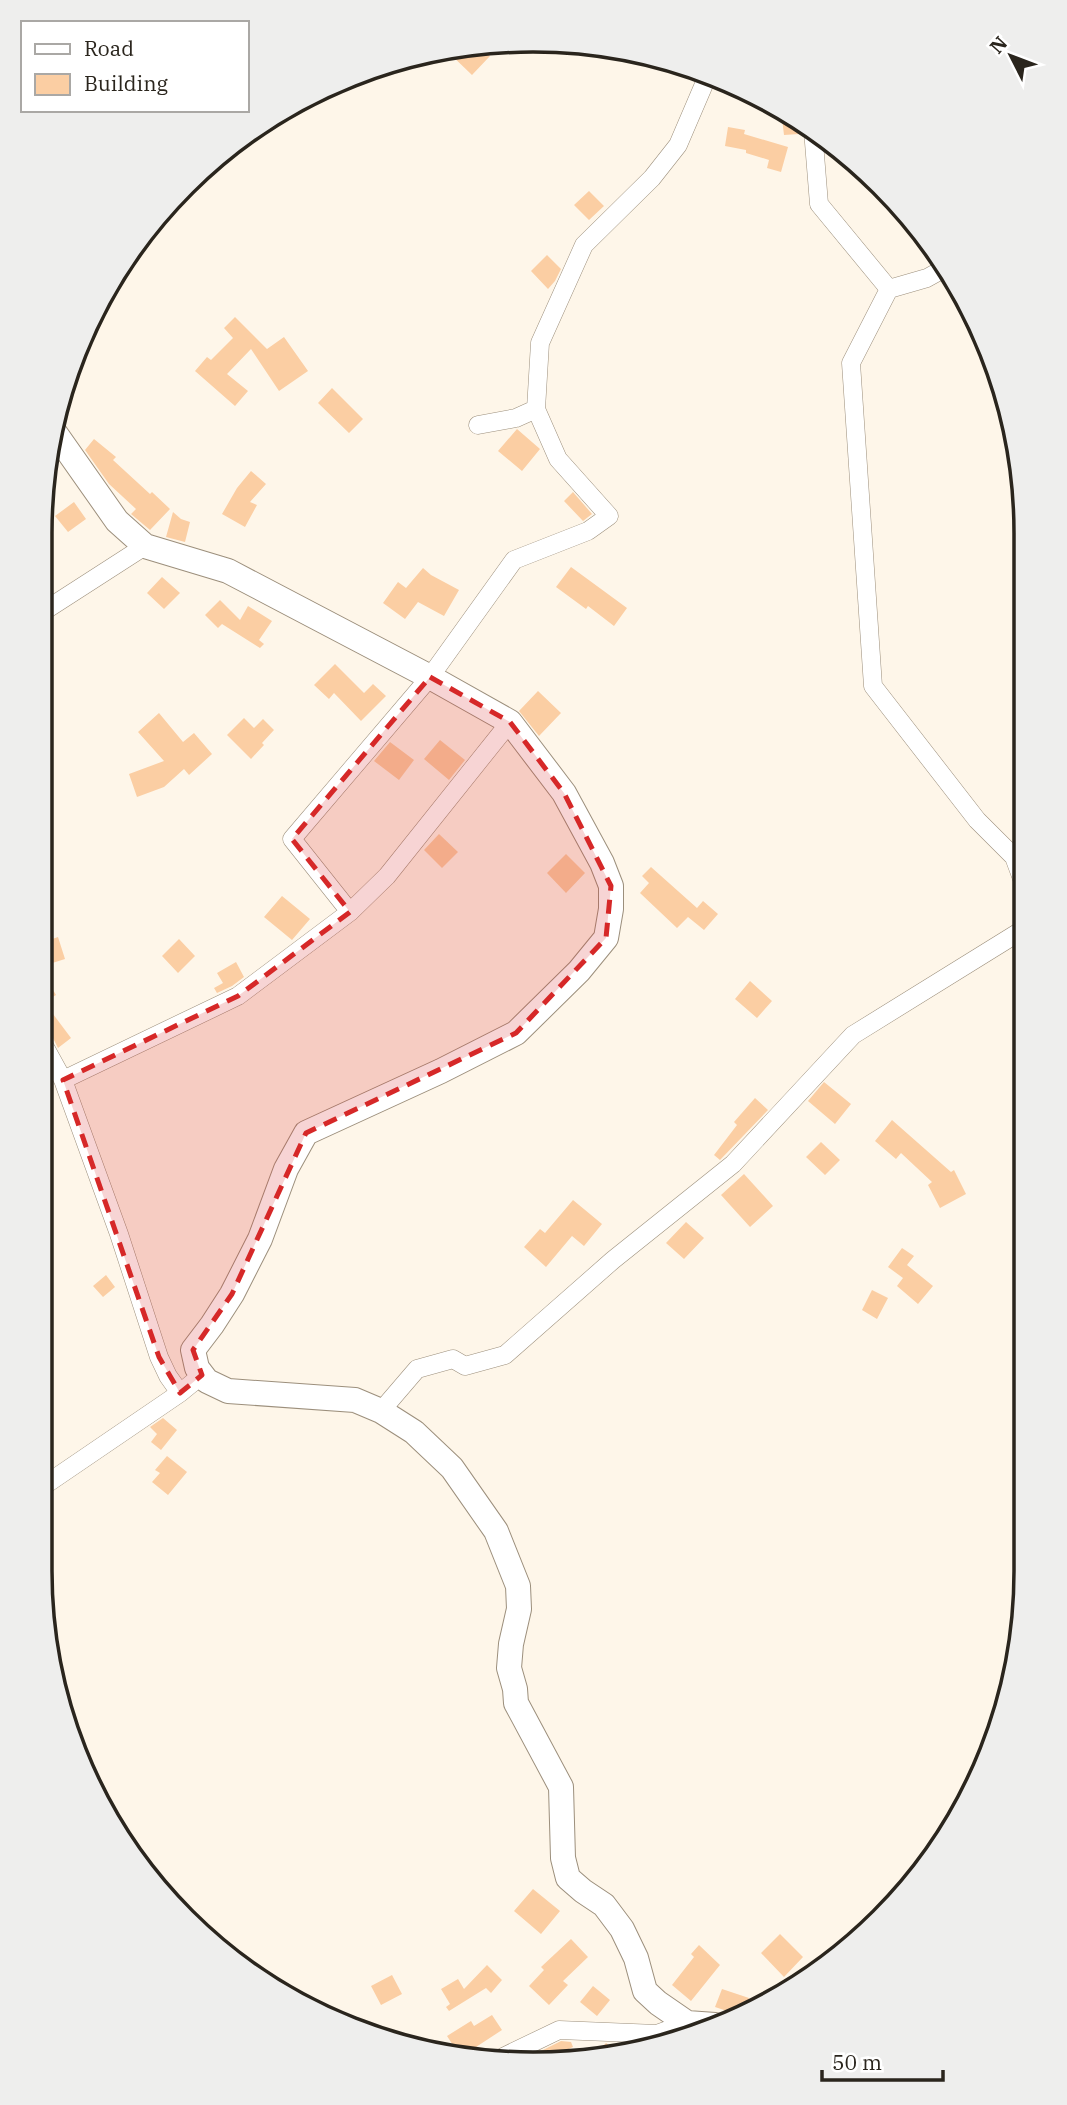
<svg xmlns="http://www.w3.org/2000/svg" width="1067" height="2105" font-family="'IBM Plex Serif',serif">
<rect width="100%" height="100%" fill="#fef6e9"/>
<path fill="#fbcea3" d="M477,44L490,56L472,75L446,50Z
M781,110L798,120L799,134L784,135Z
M728,127L745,130L744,134L788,147L781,172L767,168L769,160L746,153V150L725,146Z
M589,191L604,206L589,220L574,205Z
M547,255L561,269L555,281L548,289L531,271Z
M235,317L267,349L284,337L308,371L279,391L251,349L227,374L248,391L235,406L195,371L207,357L211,360L233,338L224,328Z
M332,388L363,419L349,433L318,403Z
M517,429L540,449L522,471L498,451Z
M94,439L116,457L113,460L150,494L152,492L170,509L150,530L131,514L136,509L109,484L85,450Z
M251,471L266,484L250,502L257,505L245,527L222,514L237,488Z
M573,492L592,514L583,521L564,501Z
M74,502L86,519L68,532L55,516Z
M173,512L181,519L190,522L185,542L166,537Z
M571,567L627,608L614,626L588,606L586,609L556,587Z
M423,568L431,575L459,590L444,616L418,602L405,619L383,603L398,582L406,588Z
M162,577L180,593L164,609L147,593Z
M220,600L240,620L248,606L272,621L259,640L264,644L260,648L222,624L218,628L205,615Z
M335,664L364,693L373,684L386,696L361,721L334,693L329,699L314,685Z
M538,691L561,713L539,736L519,711Z
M159,713L183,742L194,733L212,754L189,775L184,769L164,787L137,797L129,774L164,761L138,732Z
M244,718L254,728L263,719L274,730L262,743L264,745L251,759L227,735Z
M440,740L465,760L449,780L424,759Z
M390,742L414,760L399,780L374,761Z
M439,834L458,852L442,868L424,850Z
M566,854L585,873L566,893L547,873Z
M651,867L697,908L703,901L718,914L704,930L688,917L677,928L640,893L649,883L642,876Z
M282,896L310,919L292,940L264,917Z
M58,937L65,959L46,965L41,943Z
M179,939L195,956L178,973L162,956Z
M236,962L244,977L232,986L217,993L214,988L223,983L217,973Z
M41,969L56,995L44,1002L71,1038L58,1048L51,1034L41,1029Z
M750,981L772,1001L757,1018L735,999Z
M824,1082L851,1104L835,1124L808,1101Z
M755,1098L768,1110L720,1160L714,1155L737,1125L734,1122Z
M892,1120L951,1172L954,1170L966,1194L940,1208L928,1185L932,1182L901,1153L896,1159L875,1141Z
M821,1142L840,1160L825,1175L806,1157Z
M744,1174L773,1206L750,1227L721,1195Z
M573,1200L602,1224L584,1246L572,1236L546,1267L524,1247L540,1229L545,1233Z
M686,1222L704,1238L684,1259L666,1243Z
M902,1248L914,1256L907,1265L933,1286L918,1304L897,1286L903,1278L888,1267Z
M106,1275L115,1287L103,1297L93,1286Z
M872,1290L888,1298L877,1319L862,1310Z
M163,1418L177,1430L161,1450L151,1442L157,1434L150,1427Z
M167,1456L187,1472L168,1495L152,1482L160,1473L155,1470Z
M533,1889L560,1911L541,1934L514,1911Z
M780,1934L803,1957L784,1977L761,1953Z
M571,1939L588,1957L563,1981L568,1985L549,2005L529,1986L544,1970L541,1967Z
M699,1945L720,1965L691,2001L672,1985L694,1957L691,1954Z
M487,1965L502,1980L491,1993L486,1988L449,2011L446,2007L450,2004L441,1989L458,1979L464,1989Z
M392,1975L402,1994L381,2005L371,1986Z
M593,1986L610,2000L597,2016L580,2002Z
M722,1989L749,1998L742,2016L715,2007Z
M492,2015L502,2030L476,2047L478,2049L467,2056H460L447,2036L471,2021L474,2026Z
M561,2041L571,2042L573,2047L546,2059H540L537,2053Z
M606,2043L620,2054L597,2061L591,2060Z"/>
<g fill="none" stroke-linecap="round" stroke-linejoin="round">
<g stroke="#9c8f7c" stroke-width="19">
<path id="street" d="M813,130L819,204L889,289
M945,268L927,278L889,289L851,363L873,686L977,820L1014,857L1024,884
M478,425L516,418L536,409
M41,613L145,546
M350,912L292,839L430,677L514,560L588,531L609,516L558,459L536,409L540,343L584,245L652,178L678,145L708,75
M41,1040L63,1080L119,1234L159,1357L168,1376L180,1393
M63,1080L238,996L350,912L387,876L510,722
M381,1411L417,1369L453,1359L465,1366L505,1355L613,1260L733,1164L853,1035L1024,929
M40,1486L45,1485L180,1393L202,1375
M503,2057L559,2030L657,2034L687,2023"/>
</g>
<g stroke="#9c8f7c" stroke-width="26">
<path id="secondary" d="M53,430L117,521L145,546L228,571L430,677L510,722L564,793L602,863L611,886V909L606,938L579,971L516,1033L441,1071L306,1133L286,1169L260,1239L232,1294L212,1325L193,1350L197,1368L207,1381L228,1391L355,1400L381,1411L414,1432L452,1468L496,1531L518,1586L519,1609L511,1644L509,1668L515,1689L516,1703L561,1787L563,1858L568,1878L583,1891L604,1905L622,1929L636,1958L645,1991L658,2003L687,2023L715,2025"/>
</g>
<use href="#street" stroke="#fff" stroke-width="18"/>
<use href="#secondary" stroke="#fff" stroke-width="24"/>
</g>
<path fill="#d62828" fill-opacity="0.2" stroke="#d62828" stroke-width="5" stroke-dasharray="14 9" stroke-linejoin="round" d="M430,677L510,722L564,793L611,886L606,938L516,1033L306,1133L232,1294L193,1350L202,1375L180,1393L159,1357L63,1080L238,996L350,912L292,839Z"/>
<path d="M0 0H1067V2105H0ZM533 52H533A481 481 0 0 1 1014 533V1571A481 481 0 0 1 533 2052H533A481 481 0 0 1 52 1571V533A481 481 0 0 1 533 52Z" fill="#eeeeed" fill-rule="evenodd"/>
<path fill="none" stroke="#2a251d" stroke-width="3.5" d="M533 52H533A481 481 0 0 1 1014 533V1571A481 481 0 0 1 533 2052H533A481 481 0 0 1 52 1571V533A481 481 0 0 1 533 52Z"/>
<rect x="21" y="21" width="228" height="91" fill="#ffffff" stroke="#aaa8a5" stroke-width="2"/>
<rect x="35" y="44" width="35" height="10" fill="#ffffff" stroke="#aaa8a5" stroke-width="2"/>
<text x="84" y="56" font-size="21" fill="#2a251d">Road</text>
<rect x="35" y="74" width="35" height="21" fill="#fbcea3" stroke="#aaa8a5" stroke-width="2"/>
<text x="84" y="91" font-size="21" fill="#2a251d">Building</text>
<g transform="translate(1011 56) rotate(312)" stroke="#ffffff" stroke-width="5" paint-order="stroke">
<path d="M0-5L12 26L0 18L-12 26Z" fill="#2a251d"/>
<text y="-10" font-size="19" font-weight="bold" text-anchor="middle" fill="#2a251d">N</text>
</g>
<path d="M822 2070v10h121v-10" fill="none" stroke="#2a251d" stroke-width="3.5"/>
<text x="832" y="2070" font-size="21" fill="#2a251d" stroke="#ffffff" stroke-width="5" paint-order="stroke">50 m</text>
</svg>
